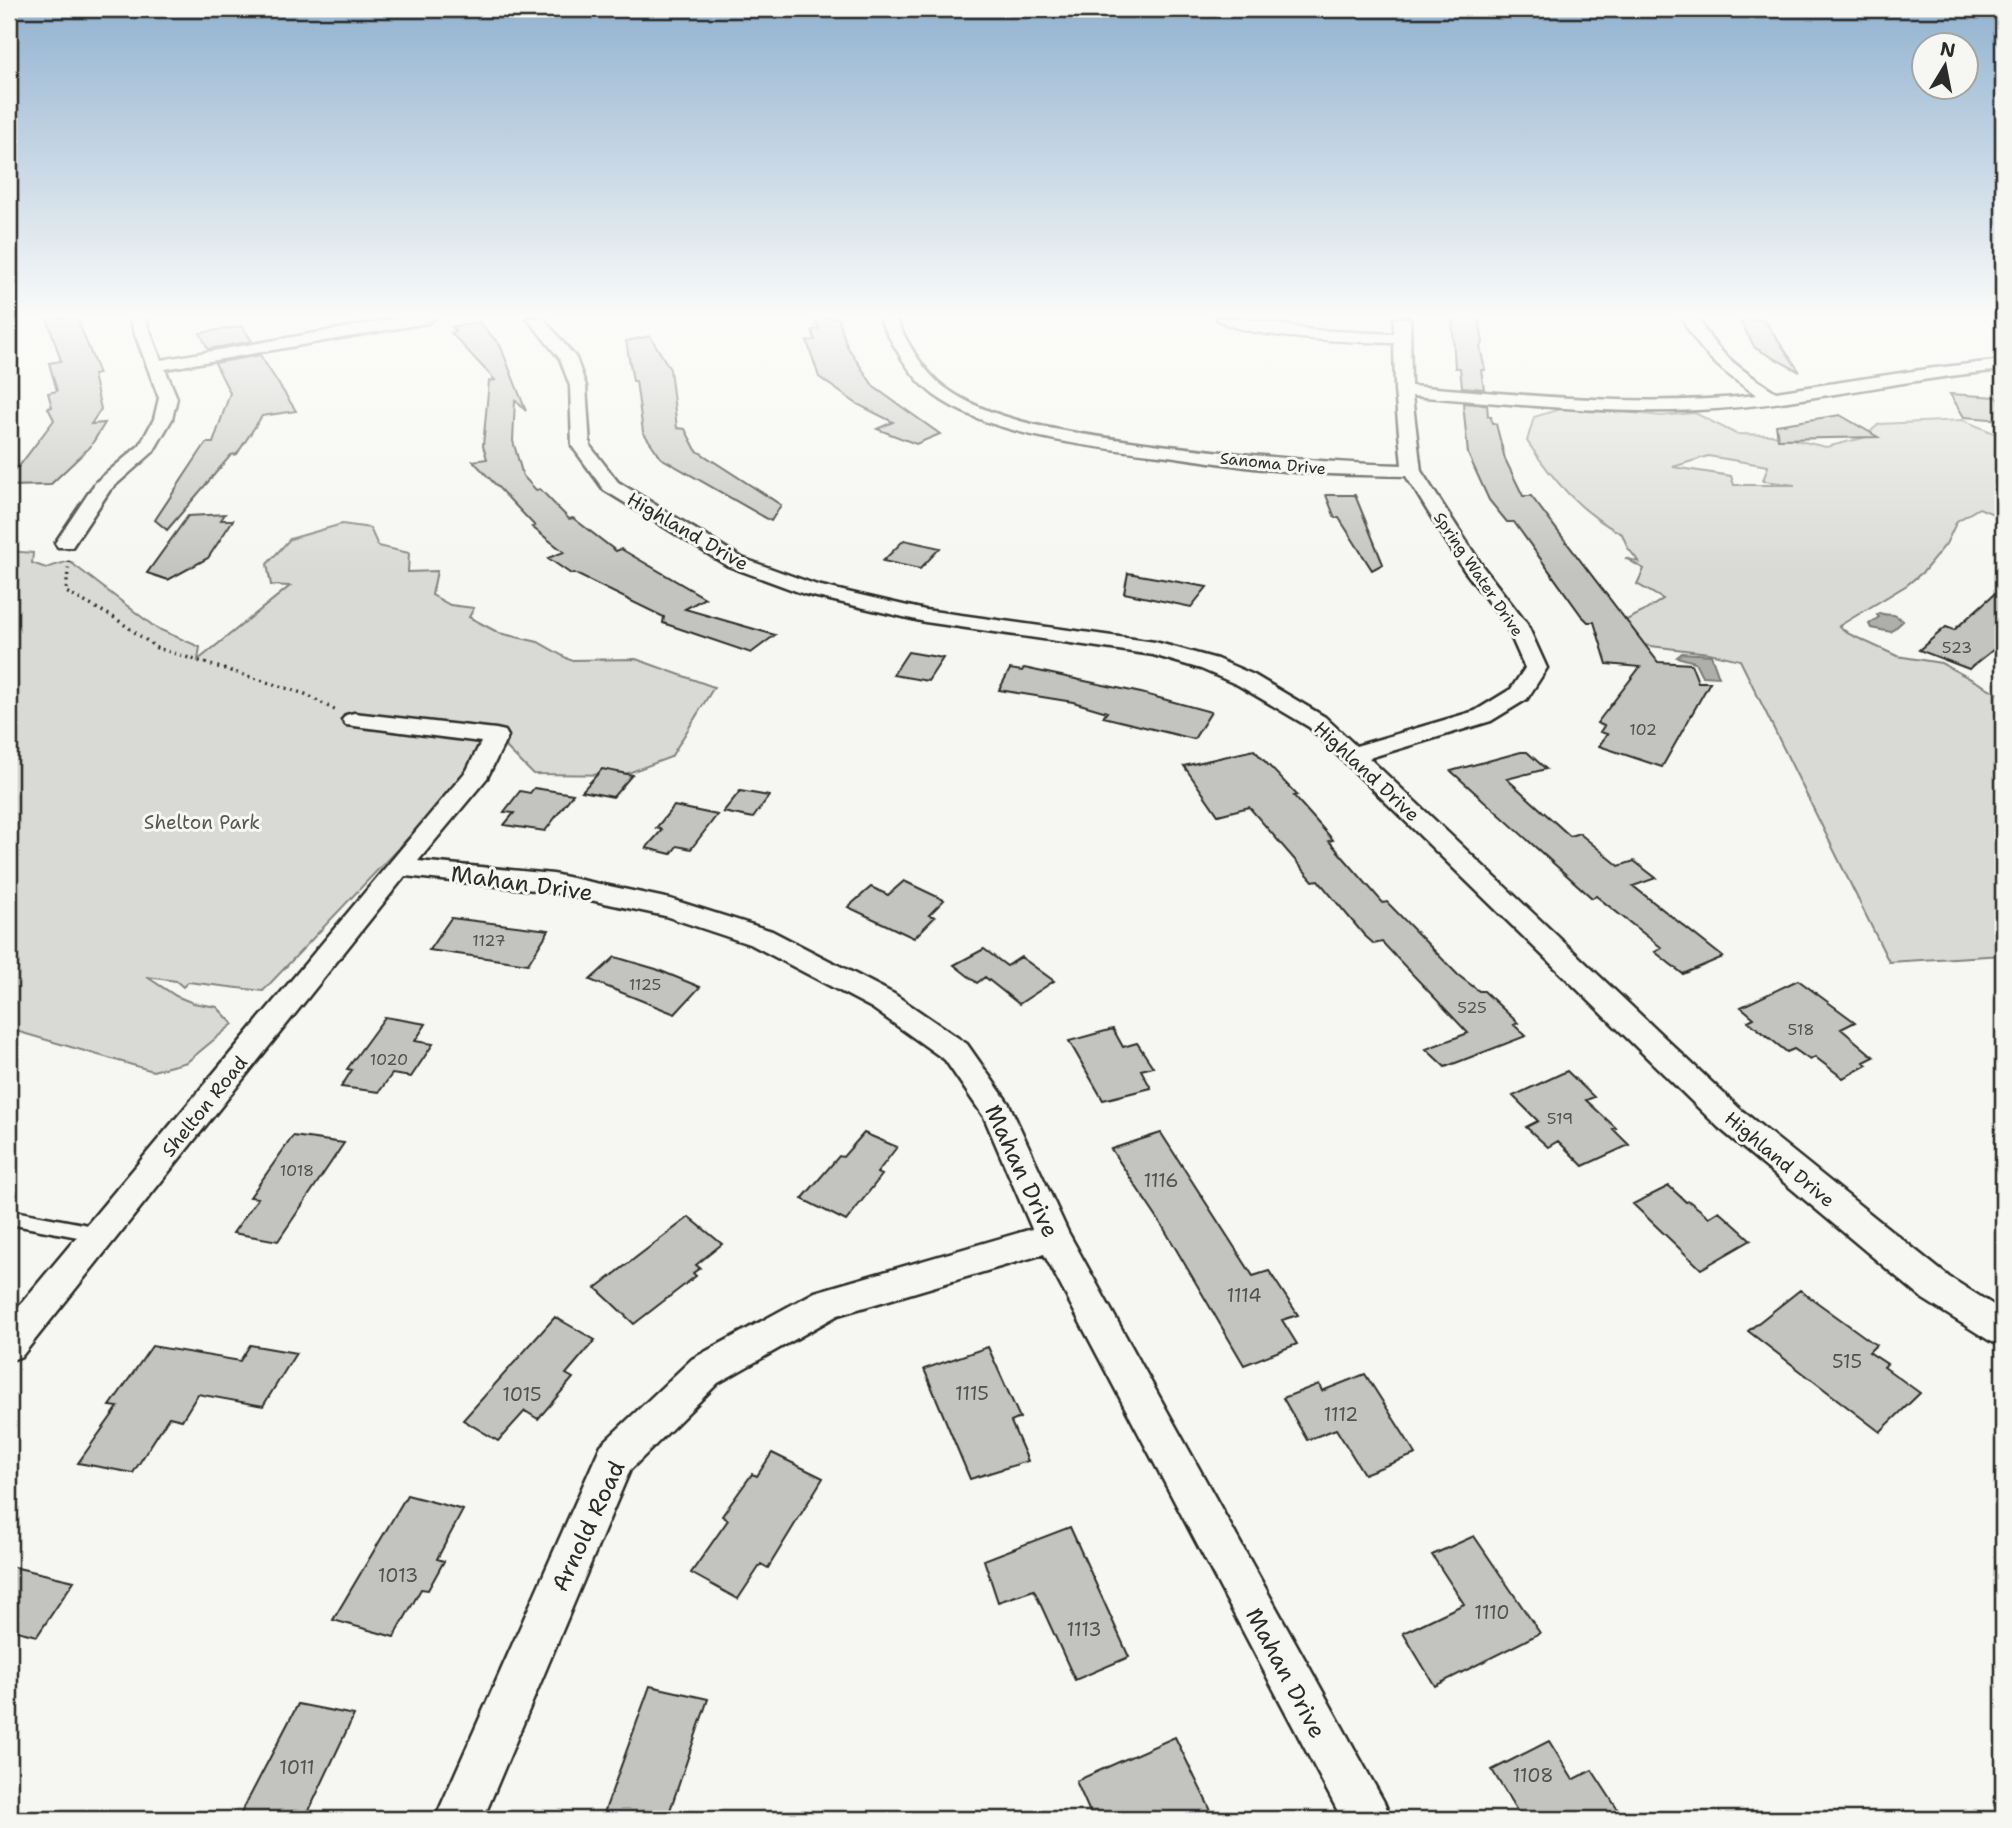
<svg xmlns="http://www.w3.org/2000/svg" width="2012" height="1828" font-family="'Shantell Sans',sans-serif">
<rect width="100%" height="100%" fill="#f6f6f2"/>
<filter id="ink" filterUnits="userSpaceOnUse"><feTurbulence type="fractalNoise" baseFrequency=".0143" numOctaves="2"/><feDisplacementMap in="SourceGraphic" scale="14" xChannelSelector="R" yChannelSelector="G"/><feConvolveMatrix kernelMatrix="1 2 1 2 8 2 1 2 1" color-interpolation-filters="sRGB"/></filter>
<g filter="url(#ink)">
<path fill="#d9d9d5" stroke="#828280" stroke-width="2" fill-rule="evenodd" d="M1570,406L1661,416L1695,413L1736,434L1774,435L1826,447L1863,438L1879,424L1963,420L2003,437V518L1979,508L1957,521L1946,544L1924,571L1907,585L1839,626L1849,634L1897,656L1941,663L2003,696V955L1889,962L1740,660L1709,653L1634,644L1610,628L1643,612L1663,599L1637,584L1644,569L1625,558L1639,562L1628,548L1622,534C1581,513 1552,479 1527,441L1534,417ZM1708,456L1768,466L1763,481L1795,485H1734L1731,476L1673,467Z
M342,524L370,528L378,546L409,553L408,572L437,571L432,595L450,605L474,608L469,617L499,633L538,642L570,660L636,659L714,687L671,757L623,775L533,774L500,741L263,991L188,982L183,987L176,981L147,977L176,996L193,1003L217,1007L233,1024L187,1062L153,1071L9,1029V551L33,553L32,563L46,568L69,561L156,628L200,647L198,660L290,586L271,585L267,564L290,539Z"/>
<path fill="#aeaeab" stroke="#7a7a78" stroke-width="2" d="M1879,613C1895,618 1889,610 1903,621L1891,632L1871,628L1869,624L1879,617L1877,615Z
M1682,653L1711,655L1719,677L1702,676L1695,662L1677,657Z"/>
<path fill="#c3c3c0" stroke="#2b2b2b" stroke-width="2" d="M47,318H77L99,374L93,375L101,409L91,424L105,423L90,447L50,485L9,486V474L20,465L54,420L48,408L52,407L48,393L57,391L49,363L61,361Z
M814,318H838L847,346L874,387L940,434L916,444L877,429L893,422L857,404L819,377L807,341L815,340L812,330L819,329Z
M1452,318H1479L1483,343L1480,347L1485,370H1481L1484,389L1462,387L1460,368H1455Z
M1739,319L1764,320L1800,372L1755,348Z
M479,322L500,345L526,411L515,400L513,441L523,476L536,490L540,489L569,519L573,518L616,551L621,549L705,598L685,609L775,635L751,653L663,623L664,617L574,573L571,574L548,558L564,552L532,527L535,526L473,461L487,459L483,446L489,381L495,380L451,333L456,331L452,327Z
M242,326L252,341L208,349L200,333Z
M650,336L670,369L677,428L685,429L696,450L781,505L771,521L661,458L643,432L636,381H633L626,341Z
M260,355L296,411L262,416L237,454L231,455L167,530L155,520L206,443H213L230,393L215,363Z
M1950,394L1997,397L2003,406V420L1964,417Z
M1463,403L1487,405L1488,416H1491L1492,423L1496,424L1505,459L1523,496H1531L1658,662L1691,664L1698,682H1710L1662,767L1599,746L1607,734L1600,732L1604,726L1597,723L1640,667L1607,664L1594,622H1588L1581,615L1514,522H1507L1489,500L1468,454Z
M1840,415L1878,437L1778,439L1776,425Z
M1326,495H1355L1383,564L1372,570L1339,518H1335Z
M225,514L221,520H233L208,558L168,580L147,573L188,516Z
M904,540L940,548L920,569L883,561Z
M1128,573L1207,587L1191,607L1124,593Z
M2003,586V636L1998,640L2003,642L1969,669L1919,650L1946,627L1954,630Z
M908,652L943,658L928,681L893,675Z
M1024,668L1141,693L1211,712L1194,739L1103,717L1107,712L1073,702L999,690L1010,669L1022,671Z
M1254,750L1297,795L1294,796L1333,840L1329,841L1383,903L1387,902L1458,975L1479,991H1484L1518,1023L1514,1025L1526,1036L1445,1067L1426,1049L1468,1033L1382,942L1374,944L1364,935L1318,880L1313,881L1249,807L1218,815L1184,766Z
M1521,752H1527L1546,769L1507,779L1570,836L1579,833L1619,866L1634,861L1656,878L1633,886L1723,957L1683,974L1655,952L1662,948L1596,896L1592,898L1451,771Z
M602,769L632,775L613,797L582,791Z
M534,788L573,794L545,831L504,825L514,813L504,812L520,791L530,793Z
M740,791L769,796L753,818L723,812Z
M674,806L717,815L691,849L677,846L671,854L646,848L662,830L656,828Z
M904,881L944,900L929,915L935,917L914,938L848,907L871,887L888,895Z
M451,918L549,930L528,964L429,950Z
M984,949L1007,966L1021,957L1054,981L1019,1004L985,977L977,983L954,965Z
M615,957L656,969L700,987L675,1014L590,980Z
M1798,980L1855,1022L1841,1029L1874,1057L1864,1062L1867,1065L1843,1078L1815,1057L1810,1060L1794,1049L1787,1052L1748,1021L1754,1018L1741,1007Z
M385,1017L426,1024L415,1041L433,1044L411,1077L392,1074L379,1092L341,1087L352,1070L347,1069Z
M1113,1029L1123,1047L1137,1043L1153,1067L1141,1070L1151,1088L1103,1100L1069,1041Z
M1567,1071L1594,1097L1586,1100L1616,1128L1613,1129L1629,1145L1583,1166L1558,1141L1548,1147L1526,1127L1538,1121L1513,1096Z
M864,1133L897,1147L877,1173L882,1175L846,1221L802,1199L839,1156L843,1157Z
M1161,1133L1253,1276L1269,1271L1298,1315L1282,1320L1297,1344L1244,1365L1163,1227L1111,1149Z
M293,1136L344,1143L278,1241L233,1233L258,1198L250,1197Z
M1669,1186L1686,1202L1689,1201L1709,1217L1719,1211L1751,1240L1701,1269L1633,1204Z
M689,1217L722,1244L696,1265L700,1268L693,1273L696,1276L634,1324L596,1288Z
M1800,1290L1876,1345L1869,1352L1887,1364L1884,1367L1920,1393L1880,1432L1748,1331Z
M555,1317L595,1340L566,1374L573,1378L538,1419L525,1411L498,1441L463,1420Z
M250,1345L296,1353L263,1406L198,1394L182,1420L169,1417L133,1473L78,1463L118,1407L110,1406L152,1346L240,1361Z
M988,1347L1020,1418L1011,1422L1028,1461L970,1479L924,1369Z
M1365,1374L1416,1454L1364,1474L1336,1429L1307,1440L1283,1398L1319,1384L1322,1391Z
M772,1453L823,1478L768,1568L761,1564L738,1599L691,1573L728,1520L722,1516L752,1474L757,1476Z
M407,1495L463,1510L437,1559L444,1561L428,1590L421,1589L394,1637L333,1620Z
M1070,1527L1129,1657L1075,1680L1034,1590L998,1602L984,1560Z
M1474,1536L1540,1633L1435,1686L1403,1633L1464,1604L1432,1555Z
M9,1566L74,1581L37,1636L9,1629Z
M650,1686L708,1699L667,1819H631L604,1813Z
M298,1704L354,1715L305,1819H238Z
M1175,1737L1215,1819H1093L1076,1781Z
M1549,1741L1573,1780L1592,1770L1618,1810L1600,1819H1522L1492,1770Z"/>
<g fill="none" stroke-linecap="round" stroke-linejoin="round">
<g stroke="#2b2b2b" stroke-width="5">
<path id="lane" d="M9,1210L99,1227L105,1229L108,1234L105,1239L99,1241L9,1224Z"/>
</g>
<g stroke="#2b2b2b" stroke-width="5">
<path id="street" d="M129,318H145L161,360L401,318H435L427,323L165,369L177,398L172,419L153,452L110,490L72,547H58L55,543L96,482L140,445L154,419L159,398Z
M527,318H543L576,358L586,386L590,446L618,482L742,558L817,585L925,610L1155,642L1217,659L1254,675L1325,717L1356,746L1475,711L1511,689L1525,668L1506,625L1464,570L1406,476C1369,475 1332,475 1295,472C1252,469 1211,462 1168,456C1099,448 991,437 934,395C909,376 894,346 879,318H895C908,343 921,369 944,387C998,428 1103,437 1169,446C1247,455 1323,463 1402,465L1395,390L1394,343C1360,342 1238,339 1216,318H1241L1312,330L1394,334V318H1410L1411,386C1527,395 1641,408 1757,395C1725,374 1699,353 1682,318H1698C1715,353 1744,372 1776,392L1927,369L2003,360V370C1901,379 1801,405 1698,410C1603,415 1507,403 1412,396L1421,471L1483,567L1527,624L1547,668L1527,699L1491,721L1369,758L1740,1109L1949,1277L2003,1311V1346L1990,1341L1923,1299L1718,1127L1309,727L1238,685L1201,669L1153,655L925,622L804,594L728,566L604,490L572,446L570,386L560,359Z
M354,713L496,729L505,731L508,736L487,778L418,861L553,874L670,899L772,931L894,994L967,1044L1009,1104L1068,1232L1384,1802L1391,1819H1342L1044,1254L838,1315L718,1383L630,1470L483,1819H435L601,1445L692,1359L815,1292L1032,1229L984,1117L945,1060L872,1008L752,945L665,916L553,892L405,876L22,1356L9,1361V1318L467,770L481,742L346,725L342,720L346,715Z"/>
</g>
<path stroke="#2b2b2b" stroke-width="3.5" stroke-dasharray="2 4.5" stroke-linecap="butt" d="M69,561L66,592L115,618L157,648L305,694L335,710"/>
<use href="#lane" fill="#f6f6f2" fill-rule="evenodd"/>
<use href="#street" fill="#f6f6f2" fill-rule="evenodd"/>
</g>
</g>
<linearGradient id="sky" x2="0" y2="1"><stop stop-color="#91b2d0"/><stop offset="0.55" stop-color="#fbfbf9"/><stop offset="1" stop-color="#fbfbf9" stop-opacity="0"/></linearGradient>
<rect width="2012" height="574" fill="url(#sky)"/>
<g text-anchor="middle" stroke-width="6" stroke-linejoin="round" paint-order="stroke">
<g font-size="16" fill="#2b2b2b" stroke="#f6f6f2">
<text transform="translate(1273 463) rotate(6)" y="6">Sanoma Drive</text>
<text transform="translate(1479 574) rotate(56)" y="6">Spring Water Drive</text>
</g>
<g font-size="16" fill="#515150">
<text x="1957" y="653">523</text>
<text x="1643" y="735">102</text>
<text x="489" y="946">1127</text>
<text x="645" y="990">1125</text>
<text x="1472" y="1013">525</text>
<text x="1801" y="1035">518</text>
<text x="389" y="1065">1020</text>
<text x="1560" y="1124">519</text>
<text x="297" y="1176">1018</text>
</g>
<g font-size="19" fill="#2b2b2b" stroke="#f6f6f2">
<text transform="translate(688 531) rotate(30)" y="7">Highland Drive</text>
<text transform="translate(1367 771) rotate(43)" y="7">Highland Drive</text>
<text transform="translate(204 1106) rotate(-51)" y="7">Shelton Road</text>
<text transform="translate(1780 1159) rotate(40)" y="7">Highland Drive</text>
</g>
<g font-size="19" fill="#565656" stroke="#f6f6f2">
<text x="202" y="829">Shelton Park</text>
</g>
<g font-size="19" fill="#515150">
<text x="1161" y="1187">1116</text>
<text x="1244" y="1302">1114</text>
<text x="1847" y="1368">515</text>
<text x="972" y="1400">1115</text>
<text x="522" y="1401">1015</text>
<text x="1341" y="1421">1112</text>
<text x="398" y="1582">1013</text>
<text x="1492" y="1619">1110</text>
<text x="1084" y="1636">1113</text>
<text x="297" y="1774">1011</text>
<text x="1533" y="1782">1108</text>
</g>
<g font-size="23" fill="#2b2b2b" stroke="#f6f6f2">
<text transform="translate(522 883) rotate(8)" y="8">Mahan Drive</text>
<text transform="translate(1022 1171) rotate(65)" y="8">Mahan Drive</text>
<text transform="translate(588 1526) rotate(-65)" y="8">Arnold Road</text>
<text transform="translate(1286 1673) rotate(62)" y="8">Mahan Drive</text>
</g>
</g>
<rect width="2012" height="1828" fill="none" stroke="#f6f6f2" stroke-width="35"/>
<rect x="18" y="18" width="1977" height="1793" fill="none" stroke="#2b2b2b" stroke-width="2.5" filter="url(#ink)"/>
<g transform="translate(1945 66) rotate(10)"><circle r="33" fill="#f6f6f2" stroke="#a5a5a2" stroke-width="2"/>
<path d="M0-5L12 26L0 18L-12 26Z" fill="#2b2b2b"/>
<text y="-10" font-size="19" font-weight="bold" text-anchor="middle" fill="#2b2b2b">N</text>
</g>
</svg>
